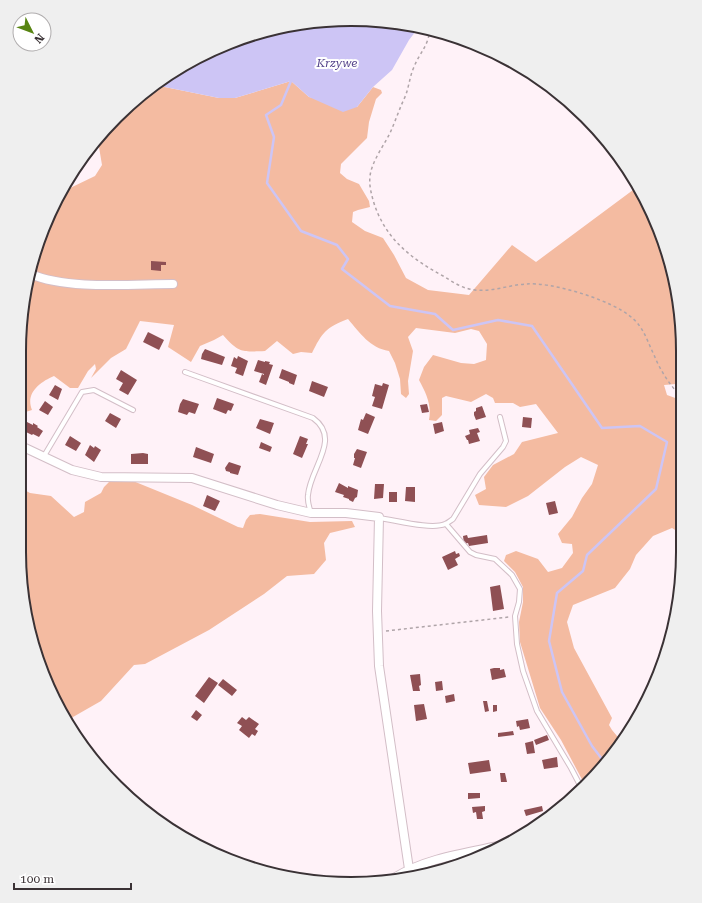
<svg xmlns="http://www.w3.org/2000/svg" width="702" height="903" font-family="'Roboto Serif',serif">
<rect width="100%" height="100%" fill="#fff2f8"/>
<path fill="#f4bba1" d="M291,81L309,97L357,107L373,87L381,90L382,93L376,99L369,122L367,138L341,164L340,173L347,179L359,184L369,201L370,207L358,210L353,212L352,222L365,231L383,238L394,255L406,278L428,290L469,295L512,245L536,262L633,190L654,219L665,245L682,329V379L676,384L664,385L667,395L678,399L683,403V535L672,528L653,536L636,555L630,569L615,588L573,605L567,622L574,648L612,718L609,725L612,730L622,742L586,787L561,740L540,708L520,642L519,622L523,602V587L515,572L504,561L506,555L516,551L538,559L548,572L562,568L573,553L572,544L562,543L558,534L572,517L582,498L592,484L598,465L581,457L565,467L528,496L506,507L479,505L475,495L486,489L484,477L493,465L514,454L522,442L558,433L536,404L520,407L513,403H495L493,398L486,394L471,402L446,396L442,398V415L436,421L429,420C432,405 426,393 419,380L424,367L433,355L461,363L474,364L486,360L487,344L479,331L471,329L455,333L416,328L408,337L413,351L408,381L409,394L406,398L401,394L400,379L395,363L389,351C370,348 360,333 348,319C326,327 322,333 312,353L301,352L293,354L277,341L265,351C242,352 239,353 223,335L214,340L200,346L191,362L168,347L174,325L140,321L126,349L111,358L91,378L96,369L95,364L88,371L78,388H70L54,376C40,382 25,393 32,410L19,414L20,330L37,244L66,190L95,176L102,165L99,147L94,142L132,101L155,85L219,98H235Z
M133,481L192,505L238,527L243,528L246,520L250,515L260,514L310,522L352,521L355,527L330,533L324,543L326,560L314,574L287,576L264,594L209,630L145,664L134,665L101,701L66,721L64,718L30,638L19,552V487L30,493L51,496L74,517L84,512L85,502L101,493L104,487L109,482Z"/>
<path fill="#cdc5f5" d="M372,20L419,27L409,40L392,70L373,87L357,107L343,112L309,97L291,81L235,98H219L155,85L185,64L244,37L307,22Z"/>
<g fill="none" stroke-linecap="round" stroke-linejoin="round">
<path stroke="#cdc5f5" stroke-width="2.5" d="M291,81L281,105L266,115L274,137L267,183L301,231L337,245L348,259L342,269L390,306L435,314L453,330L498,320L532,326L602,428L640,426L667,442L656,489L587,555L583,571L557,593L549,641L562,692L592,746L605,763"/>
</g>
<path fill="#8f5054" d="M615,152L621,160L617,163L611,155Z
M151,261L166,262V265H161V271L151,270Z
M148,332L164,340L159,350L143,342Z
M205,349L225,357L222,365L201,359L202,354Z
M238,356L248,361L243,376L235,373L237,368L231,366L234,357L237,359Z
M258,360L265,362V361L270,362L269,364L273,365L266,385L259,382L262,374L264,375V374L254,371Z
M282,369L297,375L294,385L289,383V382L279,378Z
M121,370L137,380L128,395L119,390L123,383L116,379Z
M312,381L328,387L324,397L309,391Z
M383,383L389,385L382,409L372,406L375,397L372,396L375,384L382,386Z
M55,385L62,389L58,400L49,395Z
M217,398L234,404L231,411L228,410L226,414L213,409Z
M183,399L199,404L195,414L189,412L187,415L178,412L180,404Z
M45,401L53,407L48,415L39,410Z
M427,404L429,412L422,413L420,405Z
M482,406L486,417L476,420L474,415V412L476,411V408Z
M110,413L121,419L116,428L105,421Z
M366,413L375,417L368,434L358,430L361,419L363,420Z
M523,417L532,418L531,428L522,427Z
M260,419L274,423L270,434L256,428Z
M27,422L33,425V423L38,426L37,427L43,431L39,437L33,434L32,435L22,430Z
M442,422L444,431L435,434L433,424Z
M478,428L480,432L477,433L480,441L469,444L468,440H467L465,436L470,434L469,430Z
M70,436L81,443L76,451L65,445Z
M300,436L308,439L306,444H308L302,458L293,454Z
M261,442L272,447L270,452L259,448Z
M90,445L94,448L95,446L101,450L94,462L85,455Z
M196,447L214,454L211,463L193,457Z
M357,449L367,452L361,468L353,465L355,458H354V454Z
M143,453L148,454V464H131V454Z
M229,462L241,466L238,475L230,473V472L226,471L225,468Z
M339,483L348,488V486L358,490L357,497L355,498L353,502L349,500V499L343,497L344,495L335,492Z
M375,484H384L383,498L374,499Z
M406,487H415V502L405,501Z
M389,492H397V502H389Z
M207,495L220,501L215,511L203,506Z
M555,501L558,513L549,515L546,503Z
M467,535L468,538L487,535L488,543L469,546L468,543L464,544L463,536Z
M455,551L456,554L459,553L460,556L455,559L458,565L448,570L442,557Z
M500,585L504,609L493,611L490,587Z
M494,668H500V670L504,669L506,677L492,680L490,669Z
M420,674L421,685L419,686L420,691H413L410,675Z
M209,677L218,683L204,703L195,696Z
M223,679L237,690L232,696L218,685Z
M442,681L443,690L436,691L435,682Z
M454,694L455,701L446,703L445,696Z
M483,701H487L489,711L485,712Z
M424,704L427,719L416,721L414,705Z
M493,705H497V711L493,712Z
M196,710L202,715L197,721L191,717Z
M242,717L246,720L249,717L259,724L255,729L258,731L255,736L252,734L249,738L239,730L242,726L237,723Z
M528,719L530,728L520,730L519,726L517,727L516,721Z
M513,731L514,735L498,737V733Z
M547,735L549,740L536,745L534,740Z
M533,741L535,753L527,754L525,743Z
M557,757L558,767L544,769L542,760Z
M489,760L491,771L470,774L468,763Z
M500,773H505L507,782H501Z
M468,793H480V798L468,799Z
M567,797V799L572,797L561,806L559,800L565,799V798Z
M485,806V811L482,812L483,819H477L476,812L473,813L472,807Z
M542,806L543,811L526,816L524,810Z"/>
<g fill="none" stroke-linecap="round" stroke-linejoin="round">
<g stroke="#d3bec7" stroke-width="6">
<path id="lane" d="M185,372L313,418C342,439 310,468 308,495C307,501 309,507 311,513
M44,456L82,392L94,390L133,410
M379,518C395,520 431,530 445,524C448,523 450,521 453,519L480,474L503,447L506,441L500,417
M446,524L470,552L476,555L495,559L512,575L520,589L519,602L515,616L517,644L523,671L537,711L571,768L582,789"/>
</g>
<g stroke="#d3bec7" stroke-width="10">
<path id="street" d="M31,274C66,290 133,284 173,284
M19,445L72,470L101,477L192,478L277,505L311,513H346L379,517L377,611L379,666L409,869
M394,878C426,858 466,853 503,845"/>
</g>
<path stroke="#afa4a8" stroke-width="1.5" stroke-dasharray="3 3" stroke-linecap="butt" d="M430,29C428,47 420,52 414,67C409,78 409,89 404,99C399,110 395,122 390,133C383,147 372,161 370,176C369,185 371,192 373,200C384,238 411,259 445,277C454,283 464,289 475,290C492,292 509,285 526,284C551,282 599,297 621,310C643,323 644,334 654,355C660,370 670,386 682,397
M386,631L509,617"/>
<use href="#lane" stroke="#fff" stroke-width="4"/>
<use href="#street" stroke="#fff" stroke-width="8"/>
</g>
<g text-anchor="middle" stroke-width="4" stroke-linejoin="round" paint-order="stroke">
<g font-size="12" font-style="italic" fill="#55448b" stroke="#fff">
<text x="337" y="67">Krzywe</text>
</g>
</g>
<path d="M0 0H702V903H0ZM351 26H351A325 325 0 0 1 676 351V552A325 325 0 0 1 351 877H351A325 325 0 0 1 26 552V351A325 325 0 0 1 351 26Z" fill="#efefef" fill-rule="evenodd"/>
<path fill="none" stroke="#3a3235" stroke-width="2" d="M351 26H351A325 325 0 0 1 676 351V552A325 325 0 0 1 351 877H351A325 325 0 0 1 26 552V351A325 325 0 0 1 351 26Z"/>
<g transform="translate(32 32) rotate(132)"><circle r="19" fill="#ffffff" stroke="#b0adae"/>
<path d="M0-3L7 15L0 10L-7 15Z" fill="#578411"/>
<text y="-6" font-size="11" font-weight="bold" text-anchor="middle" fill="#3a3235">N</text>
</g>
<path d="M14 883v6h117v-6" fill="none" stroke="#3a3235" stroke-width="2"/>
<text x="20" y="883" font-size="12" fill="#3a3235" stroke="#ffffff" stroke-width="3" paint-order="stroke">100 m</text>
</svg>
